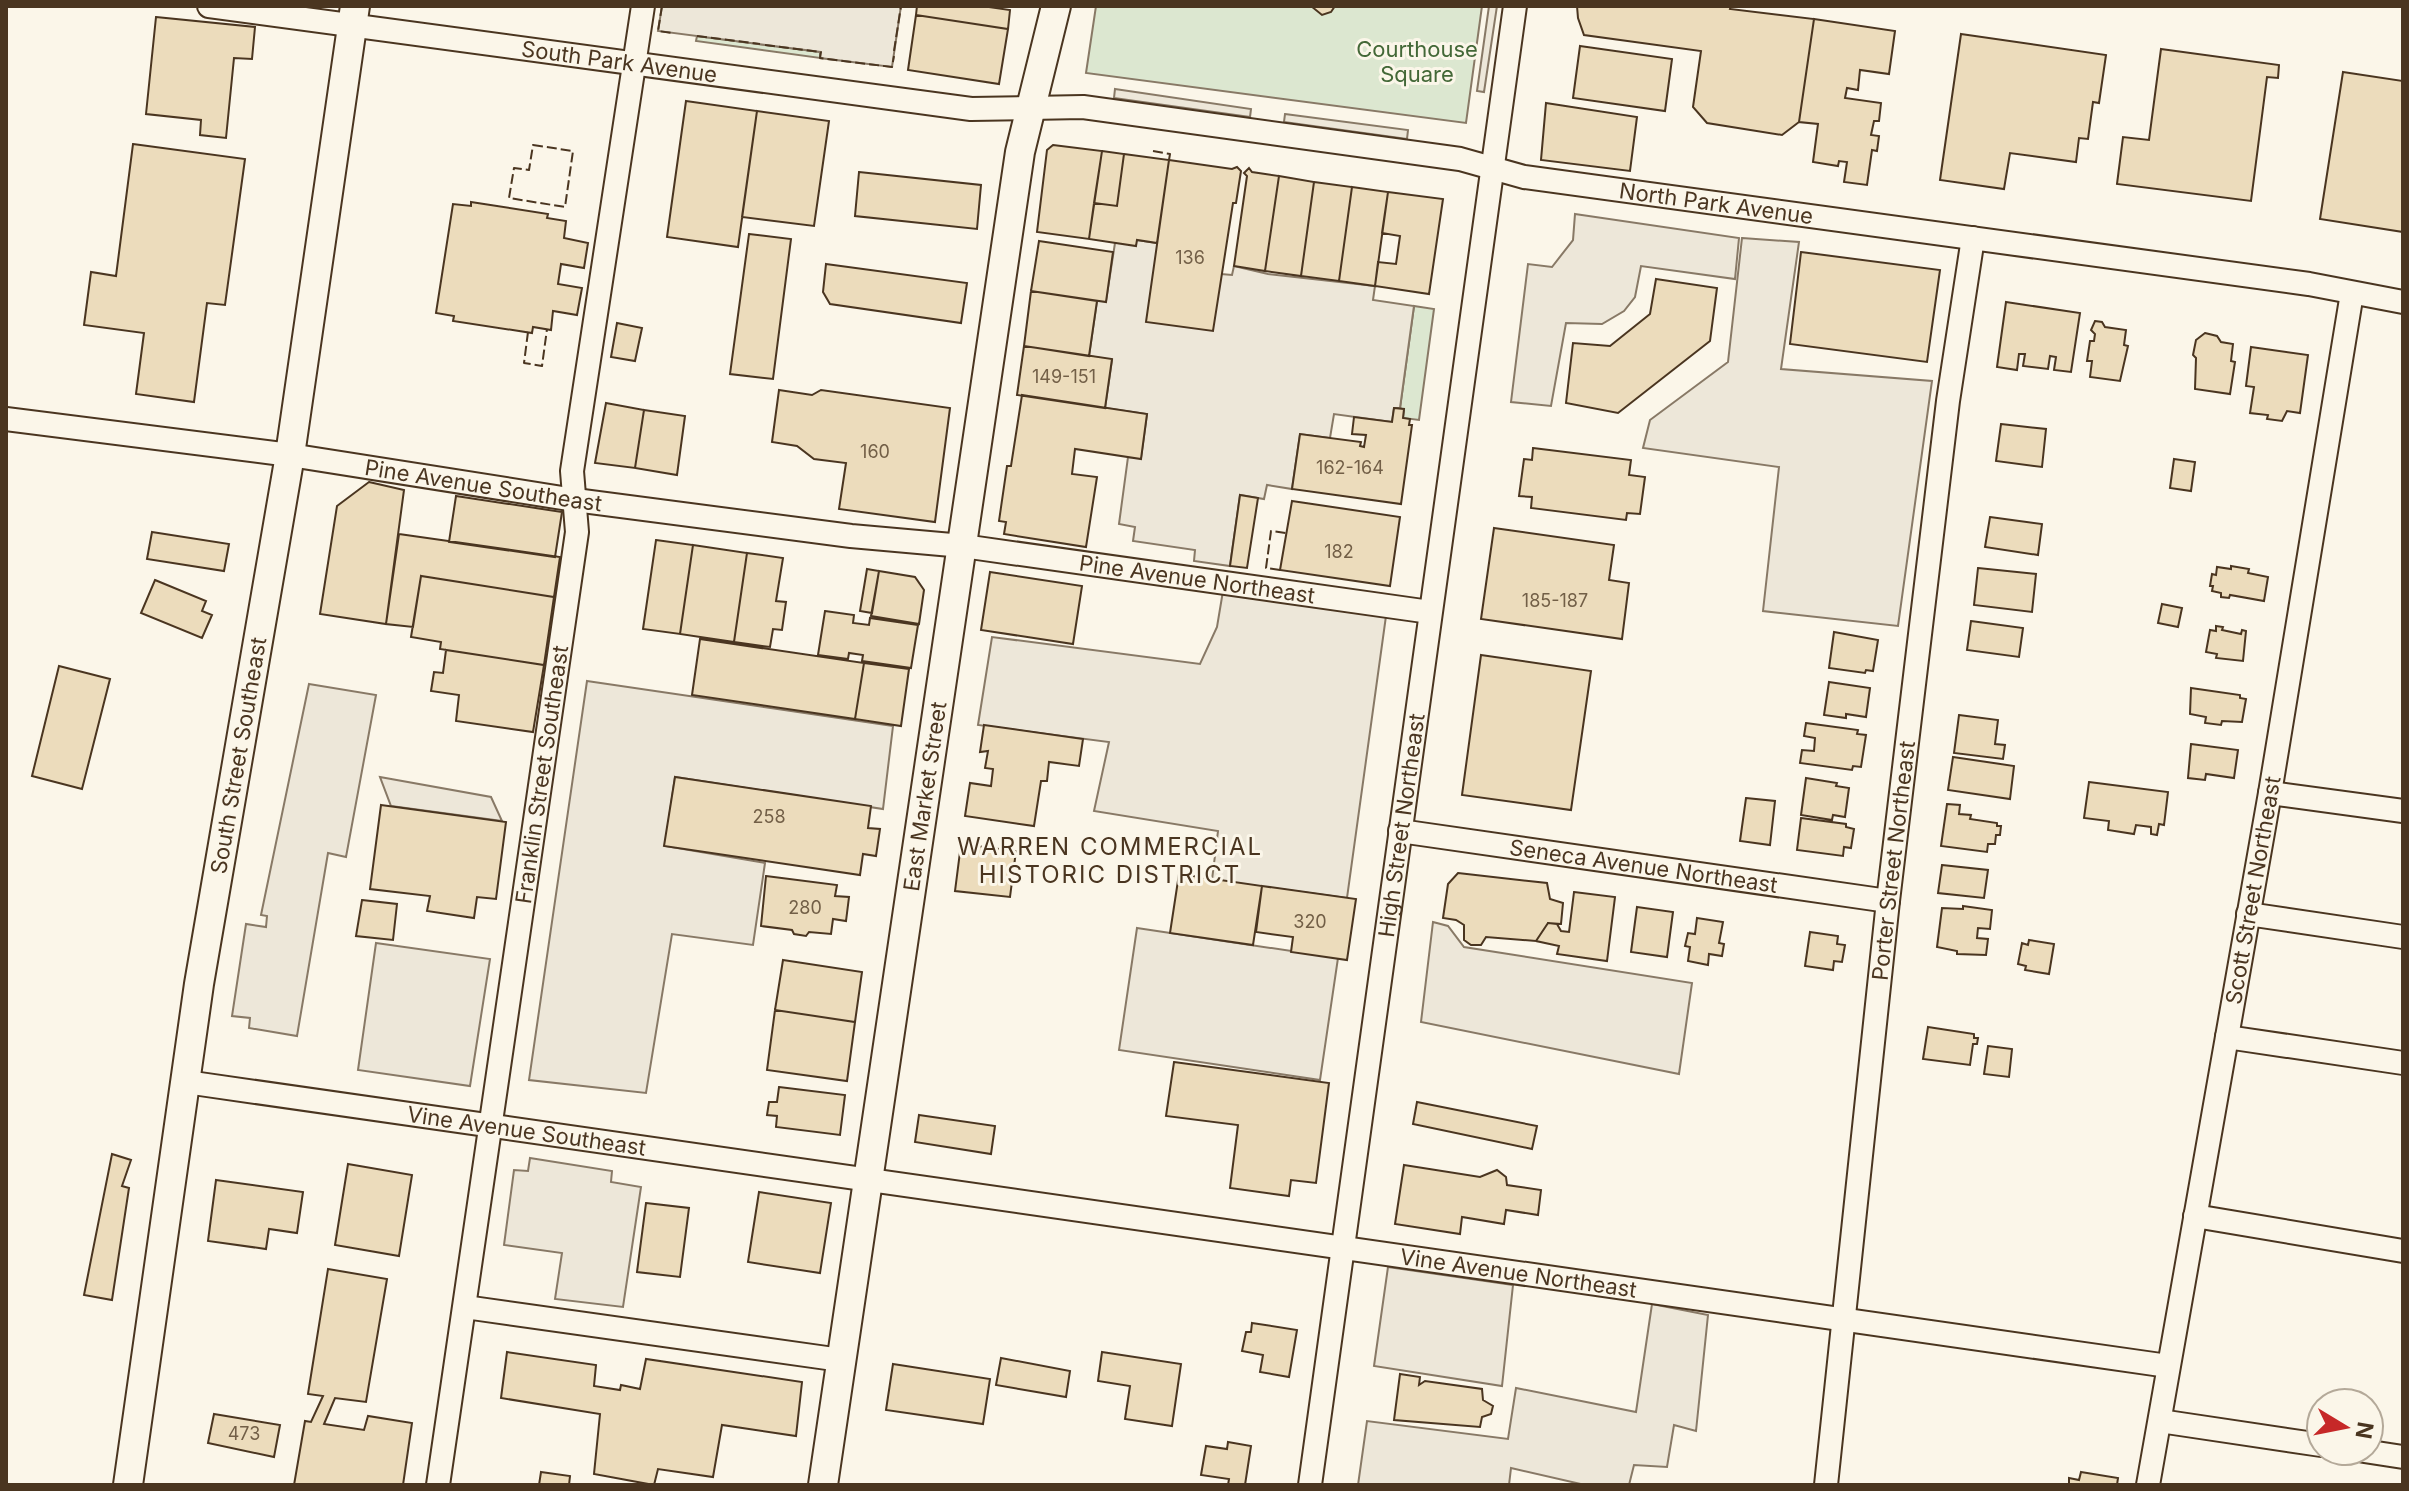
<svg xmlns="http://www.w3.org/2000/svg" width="2409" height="1491" font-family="Inter,sans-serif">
<rect width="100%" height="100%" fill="#fbf6e9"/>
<path fill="#dce7d0" stroke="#887966" stroke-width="2" d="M1096,6H1482L1466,123L1086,73Z
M697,36L821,52L820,58L696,41Z
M1414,306L1434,309L1419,420L1403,418L1404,410L1400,408Z"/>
<path fill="#ede7d9" stroke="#887966" stroke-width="2" d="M662,6H901L892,67L820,58V52L658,31Z
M1489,6H1497L1484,92L1477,91Z
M1115,89L1251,109L1250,117L1114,98Z
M1285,114L1408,130L1407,139L1284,122Z
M1575,214L1739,238L1735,279L1641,266L1635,297L1624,311L1602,324L1566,323L1551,406L1511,402L1528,264L1552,267L1573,240Z
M1742,238L1799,242L1781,369L1932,381L1898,626L1763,611L1779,467L1643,448L1650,420L1728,362Z
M1137,240L1157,243L1221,274L1232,275L1234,266L1268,274L1375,286L1373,300L1414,306L1400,408H1394L1392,422L1334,414L1330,438L1300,434L1292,489L1267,485L1264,499L1240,495L1230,566L1194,561L1195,550L1133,541L1135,527L1119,524L1128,457L1141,458L1147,414L1105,408L1112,360L1089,356L1097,301H1106L1115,243Z
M1223,591L1386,616L1347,898L1212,880L1218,831L1094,811L1109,742L978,725L992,637L1200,664L1217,627Z
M587,681L893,726L883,809L675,777L665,846L765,863L753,945L672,934L646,1093L529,1080Z
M309,684L376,695L346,857L328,853L297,1036L249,1028L250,1018L232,1016L246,924L266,927L267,916L261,915Z
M380,777L491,797L502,821L391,806Z
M1433,922L1448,926L1464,947L1692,983L1679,1074L1421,1022Z
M1137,928L1338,958L1320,1080L1119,1050Z
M376,943L490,959L470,1086L358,1070Z
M530,1158L612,1171L611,1182L641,1187L623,1307L555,1299L562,1253L504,1245L514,1170L528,1171Z
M1388,1267L1513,1285L1502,1386L1374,1366Z
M1652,1304L1708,1315L1696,1431L1674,1425L1667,1467L1634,1465L1629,1485H1585L1511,1468L1509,1485H1358L1367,1421L1508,1439L1516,1388L1636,1412Z"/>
<path fill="#ecdcbc" stroke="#4a3520" stroke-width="2" d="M917,6H982L1010,10L1008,29L916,15Z
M1311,6H1335L1331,12L1322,15Z
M1577,6H1731L1730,9L1814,19L1799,122L1782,135L1707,123L1693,107L1701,51L1584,35L1578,18Z
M916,15L1008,29L999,84L908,70Z
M156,17L255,27L252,59L234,58L226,138L200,135L201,120L146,114Z
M1814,19L1895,31L1889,74L1860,70L1858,90L1847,88L1845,98L1881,103L1879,121H1874L1871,135L1879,136L1877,151L1872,150L1867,185L1844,182L1847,162L1839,161L1838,166L1813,162L1818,124L1799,122Z
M1961,34L2106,55L2099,103L2093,102L2088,139L2079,138L2076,162L2010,153L2004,189L1940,180Z
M1580,46L1672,59L1665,111L1573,98Z
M2161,49L2279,65L2278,78L2267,77L2251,201L2117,184L2123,137L2149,140Z
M2343,72L2403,81V232L2320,219Z
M686,101L757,111L738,247L667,237Z
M1546,103L1637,117L1630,171L1541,160Z
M757,111L829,121L814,226L742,217Z
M133,144L245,159L225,305L207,303L194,402L136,394L144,333L84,325L91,272L116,276Z
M1053,145L1102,151L1089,239L1037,232L1047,150Z
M1102,151L1124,154L1117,206L1094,203Z
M1124,154L1169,160L1157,243L1137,240L1136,246L1089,239L1094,203L1117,206Z
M1169,160L1232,169L1237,167L1241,171L1236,203H1233L1213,331L1146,322Z
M1249,168L1252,172L1279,176L1265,271L1234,266L1247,176L1244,173Z
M859,172L981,185L977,229L855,216Z
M1279,176L1314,182L1301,276L1265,271Z
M1314,182L1352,187L1339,281L1301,276Z
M1352,187L1388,192L1375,286L1339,281Z
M1388,192L1443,199L1429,294L1375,286L1378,262L1396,264L1400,236L1382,233Z
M471,202L548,214L547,218L566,221L564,238L588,243L584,268L561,264L558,284L582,288L577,315L553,311L551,330L533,327L532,333L453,321L454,316L436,313L453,204L471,206Z
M749,234L791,239L773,379L730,374Z
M1039,241L1113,252L1106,302L1031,291Z
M1801,252L1940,270L1927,362L1790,344Z
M826,264L967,283L961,323L830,304L823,292Z
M1656,279L1717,288L1710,341L1618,413L1566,403L1573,343L1610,346L1650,314Z
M1031,291L1097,301L1089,356L1024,346Z
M2006,302L2080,313L2071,372L2054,370L2056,357L2050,356L2048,369L2023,366L2025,354H2019L2017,370L1997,367Z
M2095,321L2102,322L2105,327L2126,330L2124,345L2128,346L2120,381L2090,377L2092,361H2087L2090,341H2094L2095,334L2091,330Z
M617,323L642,328L635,361L611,357Z
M2205,333L2217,336L2221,342L2233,344L2231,361L2235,362L2230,394L2195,389L2196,358L2193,355L2196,340Z
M1024,346L1112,359L1105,408L1017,395Z
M2251,347L2308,355L2300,413L2287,411L2282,421L2267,419L2268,415L2250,413L2254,387L2246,386Z
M779,390L812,395L821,390L950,408L935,522L839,509L846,463L814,459L797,446L772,442Z
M1022,395L1147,414L1141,459L1075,449L1072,474L1097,477L1086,547L1004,534L1006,522L999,521L1007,466H1011Z
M606,403L644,410L635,468L595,463Z
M1394,408L1404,409L1403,418L1410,419L1409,425H1412L1401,504L1292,489L1300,434L1361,442L1360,446L1364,447L1366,435L1352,434L1354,417L1392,422Z
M644,410L685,416L677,475L635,468Z
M2001,424L2046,429L2042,467L1996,461Z
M1533,448L1631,460L1629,475L1645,477L1640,514L1627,513L1626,520L1531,508L1532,497L1519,496L1524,459L1532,460Z
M2174,459L2195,462L2191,491L2170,488Z
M369,482L404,490L386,624L320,614L337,506Z
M1240,495L1258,498L1247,568L1230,566Z
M456,496L562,512L555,557L449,542Z
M1292,501L1400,517L1390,586L1280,570Z
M1990,517L2042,524L2038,555L1985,547Z
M1494,528L1614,545L1609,580L1629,583L1622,639L1481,619Z
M152,532L229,544L224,571L147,559Z
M399,534L560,557L554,597L421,576L413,627L386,624Z
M656,540L693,545L680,634L643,629Z
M693,545L747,553L734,642L680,634Z
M747,553L783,558L776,601L786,602L782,630L773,629L770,647L734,642Z
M2231,566L2249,569L2248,573L2268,577L2264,601L2230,595L2229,598L2221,597V593L2212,591L2213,586H2210L2212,574L2216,575L2217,567L2231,569Z
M1978,568L2036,574L2032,612L1974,605Z
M867,569L879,571L872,613L860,611Z
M879,571L915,577L924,590L919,624L871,616Z
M990,572L1082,586L1073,644L981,630Z
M421,576L554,597L544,665L440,649L441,642L411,637Z
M155,580L206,601L202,611L212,615L202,638L141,613Z
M2162,604L2182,608L2178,627L2158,623Z
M825,611L854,615L853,623L869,625L870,618L918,625L911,668L862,661L863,655L849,653L848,659L818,655Z
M1971,621L2023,628L2019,657L1967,650Z
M2216,626L2223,627L2222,630L2241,634L2242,630L2246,631L2243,661L2216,658L2217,654L2206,652L2210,630L2216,631Z
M1834,632L1878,640L1873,671L1866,670L1865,673L1829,668Z
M700,639L864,663L855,719L692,695Z
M446,650L544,665L533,732L456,721L459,695L431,691L434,672L443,673Z
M1481,655L1591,671L1571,810L1462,795Z
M864,663L909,669L901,726L855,719Z
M59,666L110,679L82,789L32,776Z
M1829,682L1870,688L1866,717L1846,714V718L1824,715Z
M2191,688L2240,695V698L2246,699L2242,722L2222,721L2221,725L2205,723L2206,717L2190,714Z
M1959,715L1998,720L1995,744L2005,745L2003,759L1954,753Z
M1806,723L1858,730L1857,734L1866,735L1861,767L1853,766L1852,770L1800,763L1802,750L1814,751L1815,738L1804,736Z
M984,725L1083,739L1079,766L1049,762L1047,781H1041L1034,826L965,816L970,783L991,786L993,769L985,768L988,751L980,752Z
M2191,744L2238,750L2234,778L2206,774L2205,780L2188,778Z
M1953,757L2014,766L2010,799L1948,790Z
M675,777L871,806L868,828L880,829L876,856L863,854L860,875L664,846Z
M1806,778L1837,783L1836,786L1849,788L1845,817L1833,815L1832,820L1801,815Z
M2089,782L2168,792L2164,825L2159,824L2157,835L2151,834V827L2136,825L2134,834L2108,830L2109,821L2084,818Z
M1746,798L1775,801L1770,845L1740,841Z
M1947,804L1960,805L1959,814L1971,815L1970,819L1997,823V826H2001L2000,835H1996L1995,844H1988L1987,852L1941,846Z
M381,805L506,822L496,899L477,897L474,918L427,911L430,896L370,889Z
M1801,818L1846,824V827L1854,829L1851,848L1844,847L1843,856L1797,850Z
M961,844L1016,851L1010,897L955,891Z
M1942,865L1988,870L1984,898L1938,893Z
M1458,873L1547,883L1550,899L1563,903L1561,924L1548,923L1536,941L1486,937L1481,945H1471L1464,940V925L1456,920L1443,918L1448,884Z
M1179,874L1262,886L1253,945L1170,933Z
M766,876L837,885L835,896L849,897L846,921L833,919L831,934L809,932L806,936L794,934L792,930L761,926Z
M1262,886L1356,899L1347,960L1291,952L1293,937L1256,932Z
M1574,892L1615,897L1607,961L1557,954L1559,946L1536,941L1548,923L1557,924L1561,931L1569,932Z
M362,900L397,904L393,940L356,936Z
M1963,906L1992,910L1990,929L1978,928L1977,938L1988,939L1986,955L1957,954V951L1937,947L1942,908L1963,909Z
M1637,907L1673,912L1667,957L1631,952Z
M1697,918L1723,922L1719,943L1724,944L1722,956L1709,954L1708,965L1688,961L1690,947L1685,946L1688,933L1695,934Z
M1810,932L1838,936L1837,944L1845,945L1842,962L1834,961L1833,970L1805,966Z
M2029,940L2054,944L2049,974L2025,970L2026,966L2018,964L2022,943L2028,945Z
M783,960L862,972L855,1022L775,1010Z
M775,1010L855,1022L847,1081L767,1070Z
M1928,1027L1974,1034V1038H1978L1977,1044H1973L1970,1065L1923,1059Z
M1988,1046L2012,1049L2009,1077L1984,1074Z
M1174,1062L1329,1083L1316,1183L1291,1180L1289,1196L1230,1188L1238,1125L1166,1116Z
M779,1087L845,1095L840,1135L776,1127L777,1116L767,1115L769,1102H777Z
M1417,1102L1537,1126L1532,1149L1413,1124Z
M919,1115L995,1126L991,1154L915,1142Z
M112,1154L131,1160L122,1186L129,1188L112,1300L84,1295Z
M348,1164L412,1175L399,1256L335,1245Z
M1404,1165L1480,1177L1497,1170L1506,1177L1507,1185L1541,1190L1538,1215L1506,1210L1504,1224L1462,1217L1460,1234L1395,1224Z
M216,1180L303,1192L297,1233L269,1229L266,1249L208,1241Z
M759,1192L831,1203L820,1273L748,1262Z
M646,1203L689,1208L680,1277L637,1272Z
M328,1269L387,1279L366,1402L335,1398L324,1424L364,1430L368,1416L412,1423L403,1485H294L305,1421L311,1422L323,1396L308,1394Z
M1252,1323L1297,1330L1289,1377L1260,1372L1263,1355L1242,1351L1246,1332H1251Z
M507,1352L596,1365L594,1386L620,1390L621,1385L640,1389L646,1359L802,1382L796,1436L722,1425L713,1477L658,1469L654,1485L594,1474L600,1414L501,1398Z
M1102,1352L1181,1364L1172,1426L1125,1419L1130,1386L1098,1381Z
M1001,1358L1070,1371L1066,1397L996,1385Z
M893,1364L990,1379L983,1424L886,1410Z
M1400,1374L1420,1377L1419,1385L1425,1381L1482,1389L1483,1400L1493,1406L1491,1414L1482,1417L1480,1427L1394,1420Z
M214,1414L280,1425L274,1457L208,1443Z
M1228,1442L1251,1446L1245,1485H1228L1229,1479L1201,1475L1206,1446L1227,1449Z
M541,1472L570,1476L569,1485H539Z
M2081,1472L2118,1478L2117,1485H2069V1478L2079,1480Z"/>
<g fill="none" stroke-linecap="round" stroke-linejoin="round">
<g stroke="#4a3520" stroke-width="26">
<g id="minor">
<path id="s1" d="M209,6L971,109L1083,107L1460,159L1524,177L2309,284L2403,302"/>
<path id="s2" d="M6,419L290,455L575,500L851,536L963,546L1430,612"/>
<path d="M2270,793L2403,811"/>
<path id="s3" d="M1400,831L1888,901"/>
<path d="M2248,914L2403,937"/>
<path d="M2227,1037L2403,1063"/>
<path id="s4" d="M186,1082L2168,1366"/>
<path d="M2195,1216L2403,1251"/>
<path d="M465,1307L841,1360"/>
<path d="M2160,1421L2321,1445"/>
<path d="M2364,1451L2403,1457"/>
<path id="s5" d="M438,1485L577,532L572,471L643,6"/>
<path id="s6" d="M1310,1485L1515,6"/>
<path id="s7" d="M1826,1485L1888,901L1948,401L1973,238"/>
<path id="s8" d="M2148,1485L2270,793L2352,293"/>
</g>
</g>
<g stroke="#4a3520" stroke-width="32">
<g id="major">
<path id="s9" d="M128,1485L199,984L290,455L355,6"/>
<path id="s10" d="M823,1485L1020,152L1056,6"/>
</g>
</g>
<use href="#minor" stroke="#fbf6e9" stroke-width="22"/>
<use href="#major" stroke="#fbf6e9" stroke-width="28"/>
<path stroke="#4a3520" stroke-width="2" stroke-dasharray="10 4" stroke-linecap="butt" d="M662,6L658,31L672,33
M697,36L760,44
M765,45L821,52L820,58L892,67L894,56
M894,51L901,6
M533,145L573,151L565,207L509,198L514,168L529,170Z
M1153,151L1170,154L1169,160
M528,332L524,363L542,366L547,329
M1280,570L1266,568L1271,531L1286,533"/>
</g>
<g text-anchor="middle" stroke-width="6" stroke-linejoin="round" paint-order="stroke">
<g font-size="18" fill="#725f47">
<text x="1190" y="264">136</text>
<text x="1064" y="383">149-151</text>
<text x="875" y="458">160</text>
<text x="1350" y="474">162-164</text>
<text x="1339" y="558">182</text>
<text x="1555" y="607">185-187</text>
<text x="769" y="823">258</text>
<text x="805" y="914">280</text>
<text x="1310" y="928">320</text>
<text x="244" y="1440">473</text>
</g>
<g font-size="22" fill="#436837" stroke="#fbf6e9">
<text x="1417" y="57">Courthouse<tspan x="1417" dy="25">Square</tspan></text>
</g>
<g font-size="22" fill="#4a3520" stroke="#fbf6e9">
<text dy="8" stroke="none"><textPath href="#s1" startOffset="414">South Park Avenue</textPath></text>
<text dy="8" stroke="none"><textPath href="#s1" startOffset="1522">North Park Avenue</textPath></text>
<text dy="8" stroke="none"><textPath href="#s2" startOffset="482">Pine Avenue Southeast</textPath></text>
<text dy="8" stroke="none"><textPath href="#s2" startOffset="1202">Pine Avenue Northeast</textPath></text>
<text dy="8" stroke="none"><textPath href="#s9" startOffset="738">South Street Southeast</textPath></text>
<text dy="8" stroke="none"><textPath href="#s5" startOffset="718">Franklin Street Southeast</textPath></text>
<text dy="8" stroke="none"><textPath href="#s10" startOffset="696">East Market Street</textPath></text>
<text dy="8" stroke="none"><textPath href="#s6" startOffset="666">High Street Northeast</textPath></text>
<text dy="8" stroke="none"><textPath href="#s7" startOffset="628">Porter Street Northeast</textPath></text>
<text dy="8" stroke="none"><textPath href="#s3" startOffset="246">Seneca Avenue Northeast</textPath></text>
<text dy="8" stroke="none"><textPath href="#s8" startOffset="604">Scott Street Northeast</textPath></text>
<text dy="8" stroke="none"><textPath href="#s4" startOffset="344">Vine Avenue Southeast</textPath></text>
<text dy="8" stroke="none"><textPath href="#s4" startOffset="1346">Vine Avenue Northeast</textPath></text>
</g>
<g font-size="24" letter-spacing="2" fill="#4a3520" stroke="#fbf6e9">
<text x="1110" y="855">WARREN COMMERCIAL<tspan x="1110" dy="28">HISTORIC DISTRICT</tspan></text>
</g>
</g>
<rect width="2409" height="1491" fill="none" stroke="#4a3520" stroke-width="16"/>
<g transform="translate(2345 1427) rotate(100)"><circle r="38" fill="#fbf6e9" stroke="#b4a999" stroke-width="2"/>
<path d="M0-6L14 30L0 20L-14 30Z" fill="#c62828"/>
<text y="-12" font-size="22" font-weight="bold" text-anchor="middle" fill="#4a3520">N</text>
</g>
</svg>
